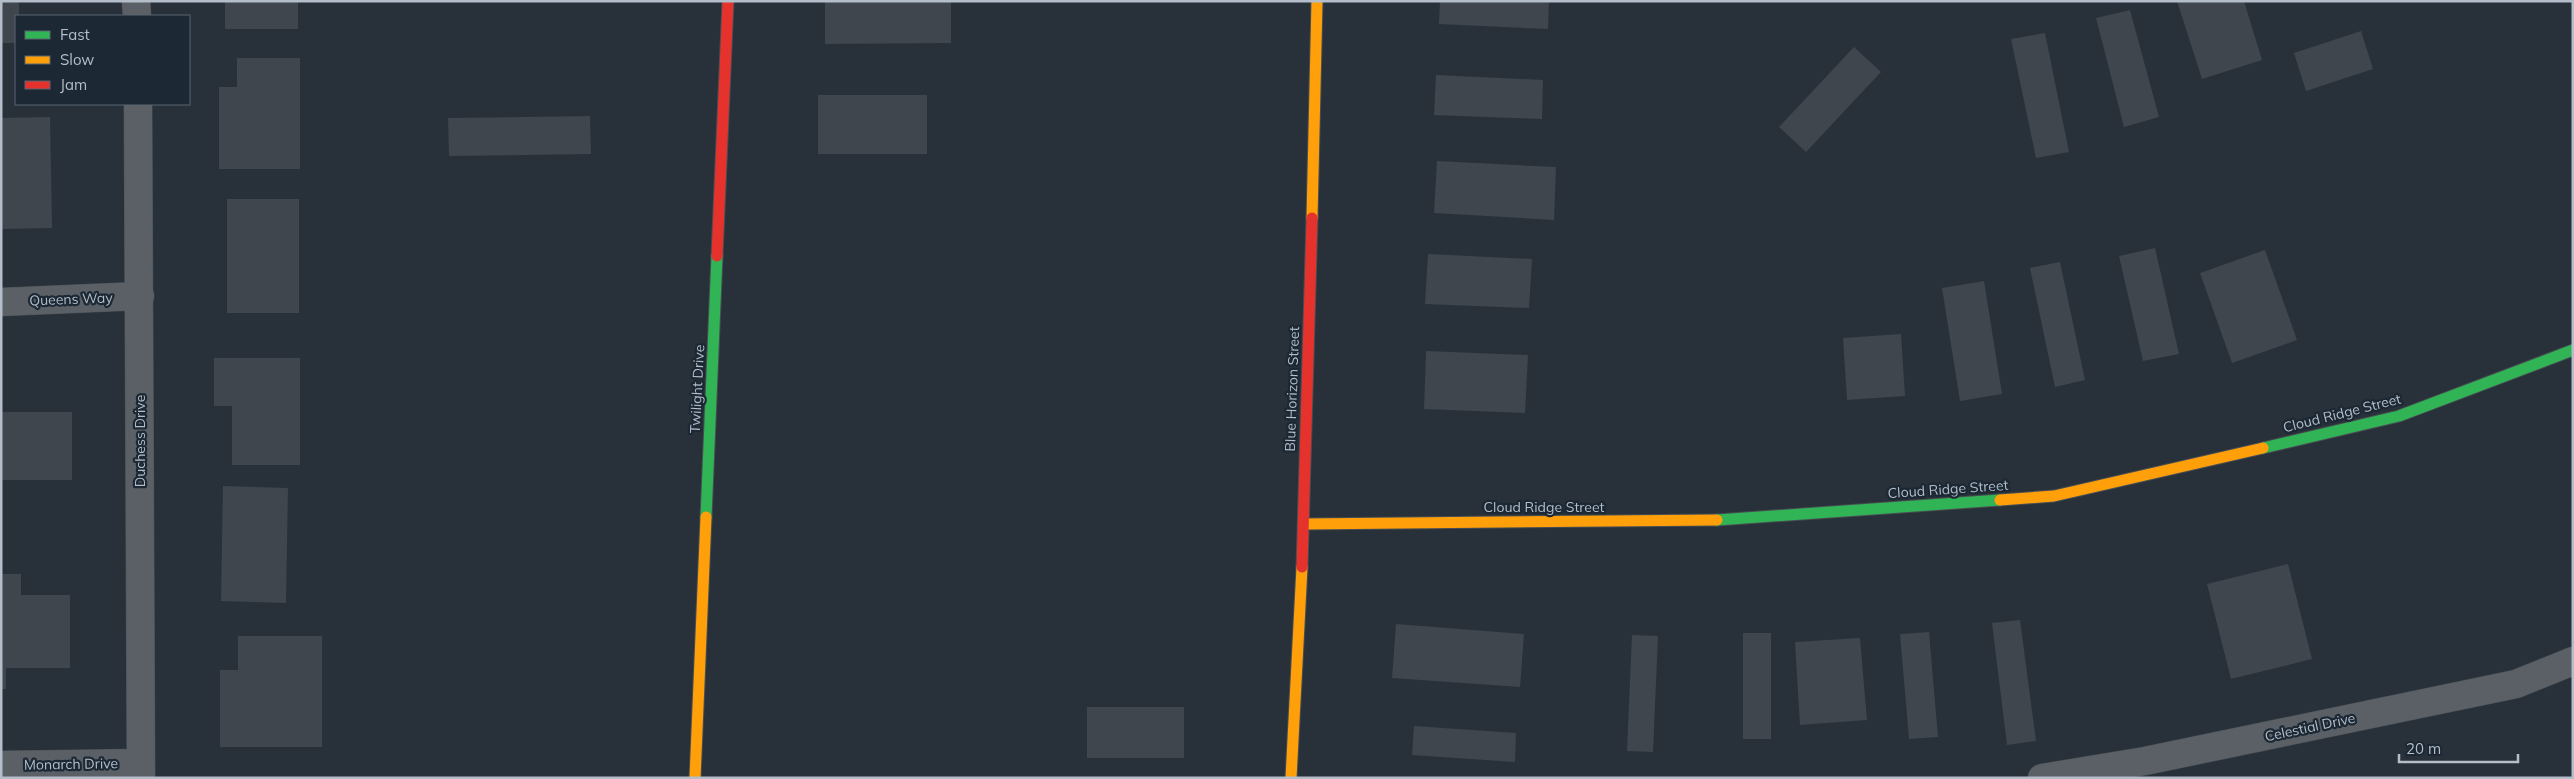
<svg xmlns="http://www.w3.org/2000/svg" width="2574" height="779" font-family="Mulish,sans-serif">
<rect width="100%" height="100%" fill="#283139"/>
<path fill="#3f464d" d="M1,1H19V16H16V43H1Z
M225,1H298V29H225Z
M825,1H951V43L825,44Z
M1440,1H1549L1548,29L1439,24Z
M2177,1H2244L2262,60L2202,79Z
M2130,10L2159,117L2124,127L2096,18Z
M2361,31L2373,69L2306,91L2294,53Z
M2045,33L2069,152L2036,158L2011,39Z
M1854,47L1881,72L1806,152L1779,127Z
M237,58H300V169H219V87H237Z
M1436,75L1543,80L1542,119L1434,115Z
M818,95H927V154H818Z
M590,116L591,154L449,156L448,118Z
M50,117L52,228L1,229V118Z
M1437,161L1556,167L1554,220L1434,213Z
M227,199H299V313H227Z
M2155,248L2179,354L2143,361L2119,256Z
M2265,250L2297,340L2232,363L2200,273Z
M1428,254L1532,259L1529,308L1425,304Z
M2060,262L2085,380L2055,387L2030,268Z
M1984,281L2002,394L1960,401L1942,288Z
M1901,334L1905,396L1847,400L1843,338Z
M1426,351L1528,355L1525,413L1424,409Z
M214,358H300V465H232V406H214Z
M1,412H72V480H1Z
M223,486L288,488L286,603L221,601Z
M2288,564L2312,659L2231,679L2207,584Z
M1,574H21V595H70V668H6V689H1Z
M2020,620L2036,741L2007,745L1992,623Z
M1396,624L1524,634L1520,687L1392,678Z
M1929,632L1938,737L1909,739L1900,634Z
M1743,633H1771V739H1743Z
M1632,635L1658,636L1653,752L1627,751Z
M238,636H322V747H220V670H238Z
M1860,638L1867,720L1800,725L1795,642Z
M1087,707H1184V758H1087Z
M1414,726L1516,733L1515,762L1412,755Z"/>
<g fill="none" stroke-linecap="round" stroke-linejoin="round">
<g stroke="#474d53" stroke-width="29">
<path id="street" d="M136,1L137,16
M138,104L141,778
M1,302L140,296
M1,765L141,763
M2042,778L2145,761L2516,684L2573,661"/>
</g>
<g stroke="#474d53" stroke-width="13">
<path id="fast" d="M2263,448L2399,416L2573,350
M706,517L717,256
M1717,520L2000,500"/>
</g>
<g stroke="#474d53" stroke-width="13">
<path id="slow" d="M1312,218L1317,1
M2000,500L2054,496L2263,448
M1304,524L1717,520
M695,778L706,517
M1291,778L1302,567"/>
</g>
<g stroke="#474d53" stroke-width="13">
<path id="jam" d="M717,256L728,1
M1302,567L1312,218"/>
</g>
<use href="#street" stroke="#5a6066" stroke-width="28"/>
<use href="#fast" stroke="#30b455" stroke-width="11"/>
<use href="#slow" stroke="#ff9f0a" stroke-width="11"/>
<use href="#jam" stroke="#e5322d" stroke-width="11"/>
</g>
<g text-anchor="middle" stroke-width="4.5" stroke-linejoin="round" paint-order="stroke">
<g font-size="14" fill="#b3beca" stroke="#1c2834">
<text transform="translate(71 299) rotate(-2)" y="5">Queens Way</text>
<text transform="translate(697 389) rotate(-87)" y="5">Twilight Drive</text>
<text transform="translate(1292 389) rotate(-88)" y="5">Blue Horizon Street</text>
<text transform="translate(2342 413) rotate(-14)" y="5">Cloud Ridge Street</text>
<text transform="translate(140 441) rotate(-90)" y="5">Duchess Drive</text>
<text transform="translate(1948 489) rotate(-4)" y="5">Cloud Ridge Street</text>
<text x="1544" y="512">Cloud Ridge Street</text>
<text transform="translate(2310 727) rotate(-12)" y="5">Celestial Drive</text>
<text transform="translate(71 764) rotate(-1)" y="5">Monarch Drive</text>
</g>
</g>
<rect width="2574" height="779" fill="none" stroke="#b3beca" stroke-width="5"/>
<rect x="15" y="15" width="175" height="90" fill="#1c2834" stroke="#586470"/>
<rect x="25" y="31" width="25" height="8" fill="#30b455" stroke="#586470"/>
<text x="60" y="40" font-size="15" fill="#b3beca">Fast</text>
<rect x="25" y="56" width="25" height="8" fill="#ff9f0a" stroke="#586470"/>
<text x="60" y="65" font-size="15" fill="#b3beca">Slow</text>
<rect x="25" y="81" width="25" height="8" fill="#e5322d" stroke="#586470"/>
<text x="60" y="90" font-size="15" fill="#b3beca">Jam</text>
<path d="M2399 754v8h119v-8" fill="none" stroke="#b3beca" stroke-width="2.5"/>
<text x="2406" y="754" font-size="15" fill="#b3beca" stroke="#1c2834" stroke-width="4" paint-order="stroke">20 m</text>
</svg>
